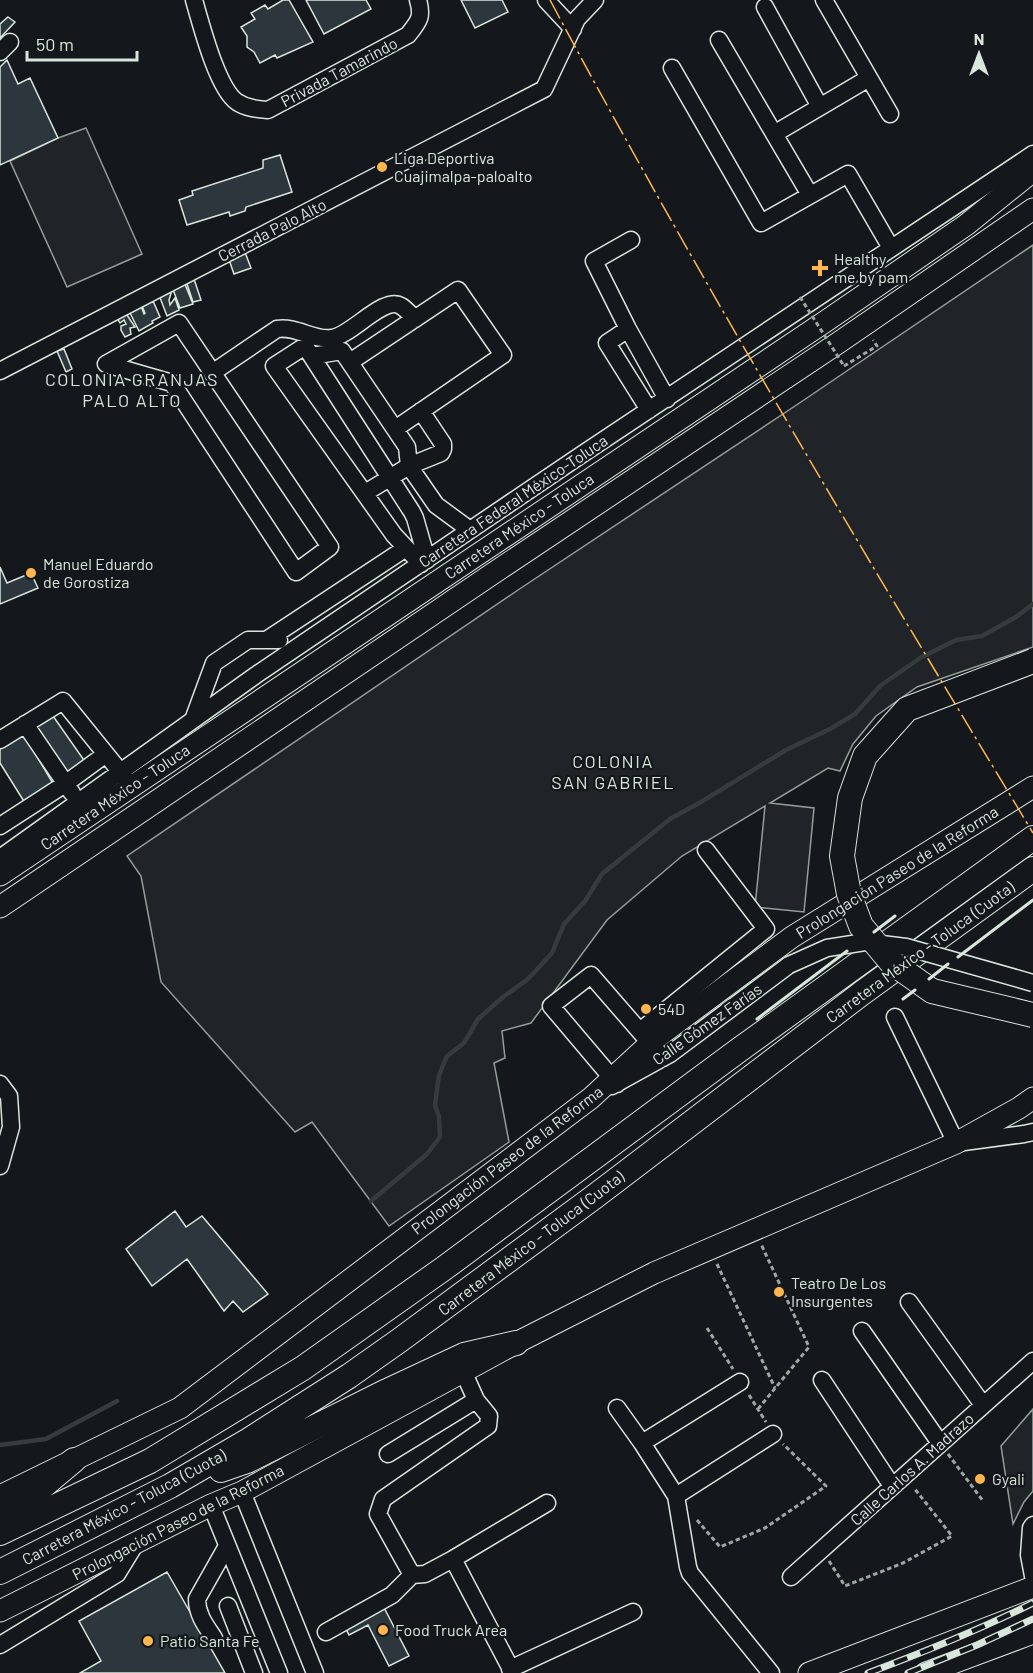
<svg xmlns="http://www.w3.org/2000/svg" width="1033" height="1673" font-family="Barlow,sans-serif">
<rect width="100%" height="100%" fill="#14181c"/>
<path fill="#202428" stroke="#939e99" stroke-width="1.5" d="M86,128L142,254L67,287L10,161L58,138Z
M1033,245V647L917,687L876,716L853,744L840,771L828,768L770,803L814,808L804,912L755,907L765,806L682,856L607,920L531,1023L502,1031L505,1058L494,1063L509,1142L389,1226L312,1122L295,1132L161,982L141,876L127,856L518,590L798,404Z
M1033,1409V1491L1024,1502L1013,1524L1001,1446Z"/>
<g fill="none" stroke-linecap="round" stroke-linejoin="round">
<path stroke="#363b3e" stroke-width="4.5" d="M371,1201L427,1154L440,1137L439,1117L435,1105L439,1075L447,1056L464,1043L478,1019L503,997L528,979L552,953L564,924L585,901L602,874L670,819L701,802L786,750L830,729L855,714L880,686L920,658L956,640L982,636L1016,617L1033,604
M0,1445L46,1439L117,1401"/>
</g>
<path fill="#2c363c" stroke="#d8e6dc" stroke-width="1.5" d="M283,0H289L313,42L277,58L275,55L260,63L254,52L247,47V36L241,27L255,19L251,13L265,5L268,9Z
M306,0H366L371,9L324,34Z
M461,0H502L508,12L475,28Z
M8,17L15,22L0,38V24Z
M7,60L18,84L30,78L58,138L0,165V67Z
M280,155L292,192L246,207L245,211L230,216L229,212L187,225L179,200L193,195L192,191L263,168V160Z
M243,247L251,268L234,274L227,254Z
M194,279L201,300L193,302L186,281Z
M184,282L193,304L180,308L172,287Z
M172,290L169,300L170,305L175,298L179,310L167,316L159,295Z
M153,301L160,317L152,321L153,323L139,331L129,311L141,306L144,314L145,313L142,306Z
M125,312L135,327L130,328L131,334L125,337L121,330V326L126,324L124,320L120,323L116,316Z
M64,349L72,369L66,372L57,351Z
M0,567L7,583L31,573L38,588L0,604Z
M53,716L86,763L69,775L35,727Z
M24,735L54,785L25,803L0,763V749Z
M175,1211L186,1227L202,1216L268,1294L243,1312L233,1301L224,1311L187,1259L152,1286L126,1249Z
M167,1572L225,1673H80L101,1661L79,1621Z
M378,1596L409,1656L389,1666L368,1625L349,1635L339,1615Z"/>
<g fill="none" stroke-linecap="round" stroke-linejoin="round">
<g stroke="#d8e6dc" stroke-width="19">
<path id="minor" d="M194,0C201,24 217,88 237,102C246,108 257,109 268,110L408,35C419,21 423,17 418,0
M546,0L573,29
M824,0L890,114
M765,7L820,107
M719,40L810,195
M0,52L10,42
M672,68L761,223L848,174L891,248
M774,134L869,78
M631,240L594,261L628,329L667,399
M179,323L330,547L296,572L172,383L106,364Z
M628,329L607,343L649,410
M312,356L342,351L407,447L409,466L436,505L470,530
M350,362L458,290L503,355L395,429
M0,371L544,89L577,19L595,0
M212,373L277,329C298,326 313,341 332,338C351,336 384,295 401,306C406,309 411,315 415,319
M365,493L409,466L441,453L443,449V444L421,411
M421,564L394,535L274,366L305,346L412,512L415,518L427,560
M268,639L406,548
M193,720L214,663L248,640H279
M25,724L72,793
M0,740L63,701L127,780
M0,826L65,784L106,754
M0,858L256,675L581,455L1033,154
M895,1017L956,1143L1024,1134L1033,1132
M640,1031L766,929L706,850
M0,1084L9,1096L11,1127L0,1166
M617,1084L551,1006L591,975L663,1058
M612,1086L670,1054L789,965
M909,1302L983,1405
M862,1331L940,1443
M463,1371L476,1400L489,1416L488,1426L383,1499L378,1514L412,1575L425,1574L453,1559L547,1503
M822,1380L892,1486
M617,1408L642,1443L676,1496L688,1567L690,1573L771,1673
M642,1443L740,1382
M388,1454L476,1400
M242,1492L315,1673
M676,1496L773,1434
M211,1505L279,1673
M1033,1525L1031,1528L1029,1555L1033,1576
M453,1559L513,1673
M791,1577L1033,1361
M228,1606L254,1673
M326,1632L392,1595L412,1575
M214,1638C206,1626 197,1615 197,1599L227,1546
M0,1645L117,1574L136,1543
M510,1669L633,1612"/>
</g>
<g stroke="#d8e6dc" stroke-width="23">
<path id="major" d="M0,875L826,321L966,225L1033,171
M0,907L501,568L838,343L1033,209
M0,1496L180,1408L591,1098L656,1038L792,937L1033,787
M0,1611L211,1505L242,1492L516,1343L654,1273L956,1143L1019,1108L1033,1098
M809,1673L1033,1587
M926,1673L1033,1633"/>
</g>
<g stroke="#d8e6dc" stroke-width="26">
<path id="highway" d="M221,1470L247,1461L387,1391L464,1355L516,1343
M0,1517L18,1507L74,1460
M0,1533L150,1461L303,1368L443,1269L739,1050L1033,838
M0,1572L170,1486L249,1440L349,1376L400,1340L594,1197L862,993L1033,869"/>
</g>
<path stroke="#9da8a2" stroke-width="3" stroke-dasharray="4.5 3" stroke-linecap="butt" d="M844,366L877,346L873,340
M717,1264L775,1388
M707,1328L733,1369
M749,1395L766,1422
M758,1409L809,1347L761,1244
M948,1454L983,1501
M697,1520L720,1547L765,1528L826,1486L783,1444
M829,1561L845,1586L903,1563L952,1536L914,1488"/>
<use href="#minor" stroke="#14181c" stroke-width="16"/>
<use href="#major" stroke="#14181c" stroke-width="21"/>
<use href="#highway" stroke="#14181c" stroke-width="24"/>
<g stroke="#d8e6dc" stroke-width="7">
<path id="rail" d="M868,1673C924,1652 979,1630 1033,1603
M908,1673L977,1645L1033,1619"/>
</g>
<use href="#rail" stroke="#14181c" stroke-width="4.5" stroke-dasharray="14" stroke-linecap="butt"/>
<g stroke="#d8e6dc" stroke-width="19" stroke-linecap="butt">
<path id="minor-bridge" d="M789,965L827,948L865,942L906,947L1033,983"/>
</g>
<g stroke="#d8e6dc" stroke-width="26" stroke-linecap="butt">
<path id="highway-bridge" d="M1033,661L907,709L865,756L850,798L842,856L849,894L861,926L891,962L932,991L1033,1015"/>
</g>
<path stroke="#9da8a2" stroke-width="3" stroke-dasharray="4.5 3" stroke-linecap="butt" d="M800,297L844,366"/>
<use href="#minor-bridge" stroke="#14181c" stroke-width="16"/>
<use href="#highway-bridge" stroke="#14181c" stroke-width="24"/>
<path stroke="#d8e6dc" stroke-width="3" d="M874,932L895,916
M958,957L1033,900
M929,979L948,964
M903,999L915,990
M757,1019L847,951"/>
<path stroke="#ffb74d" stroke-width="1.5" stroke-dasharray="21 4.5 3 4.5" stroke-linecap="butt" d="M550,0C701,283 867,558 1033,833"/>
</g>
<g fill="#ffb74d" stroke="#14181c" stroke-width="2">
<circle cx="382" cy="167" r="6"/>
<path d="M817 259h6v6h6v6h-6v6h-6v-6h-6v-6h6z"/>
<circle cx="31" cy="573" r="6"/>
<circle cx="646" cy="1009" r="6"/>
<circle cx="779" cy="1292" r="6"/>
<circle cx="980" cy="1479" r="6"/>
<circle cx="383" cy="1630" r="6"/>
<circle cx="148" cy="1641" r="6"/>
</g>
<g text-anchor="middle" stroke-width="4.5" stroke-linejoin="round" paint-order="stroke">
<g font-size="16" fill="#d8e6dc" stroke="#14181c">
<text transform="translate(339 72) rotate(-28)" y="6">Privada Tamarindo</text>
<text transform="translate(272 230) rotate(-27)" y="6">Cerrada Palo Alto</text>
<text transform="translate(513 501) rotate(-34)" y="6">Carretera Federal México-Toluca</text>
<text transform="translate(519 526) rotate(-34)" y="6">Carretera México - Toluca</text>
<text transform="translate(115 797) rotate(-34)" y="6">Carretera México - Toluca</text>
<text transform="translate(897 872) rotate(-32)" y="6">Prolongación Paseo de la Reforma</text>
<text transform="translate(920 952) rotate(-36)" y="6">Carretera México - Toluca (Cuota)</text>
<text transform="translate(707 1024) rotate(-35)" y="6">Calle Gómez Farías</text>
<text transform="translate(507 1160) rotate(-37)" y="6">Prolongación Paseo de la Reforma</text>
<text transform="translate(531 1243) rotate(-37)" y="6">Carretera México - Toluca (Cuota)</text>
<text transform="translate(912 1469) rotate(-42)" y="6">Calle Carlos A. Madrazo</text>
<text transform="translate(124 1507) rotate(-28)" y="6">Carretera México - Toluca (Cuota)</text>
<text transform="translate(178 1522) rotate(-27)" y="6">Prolongación Paseo de la Reforma</text>
</g>
<g font-size="16" fill="#d8e6dc" stroke="#14181c" text-anchor="start">
<text x="394" y="164">Liga Deportiva<tspan x="394" dy="18">Cuajimalpa-paloalto</tspan></text>
<text x="834" y="265">Healthy<tspan x="834" dy="18">me by pam</tspan></text>
<text x="43" y="570">Manuel Eduardo<tspan x="43" dy="18">de Gorostiza</tspan></text>
<text x="658" y="1015">54D</text>
<text x="791" y="1289">Teatro De Los<tspan x="791" dy="18">Insurgentes</tspan></text>
<text x="992" y="1485">Gyali</text>
<text x="395" y="1636">Food Truck Area</text>
<text x="160" y="1647">Patio Santa Fe</text>
</g>
<g font-size="18" letter-spacing="1.5" fill="#d8e6dc" stroke="#14181c">
<text x="132" y="386">COLONIA GRANJAS<tspan x="132" dy="21">PALO ALTO</tspan></text>
<text x="613" y="768">COLONIA<tspan x="613" dy="21">SAN GABRIEL</tspan></text>
</g>
</g>
<g transform="translate(979 54)" stroke="#14181c" stroke-width="4.5" paint-order="stroke">
<path d="M0-4.5L10 22L0 15L-10 22Z" fill="#d8e6dc"/>
<text y="-9" font-size="16" font-weight="bold" text-anchor="middle" fill="#d8e6dc">N</text>
</g>
<path d="M27 51v9h110v-9" fill="none" stroke="#d8e6dc" stroke-width="3"/>
<text x="36" y="51" font-size="18" fill="#d8e6dc" stroke="#14181c" stroke-width="4.5" paint-order="stroke">50 m</text>
</svg>
